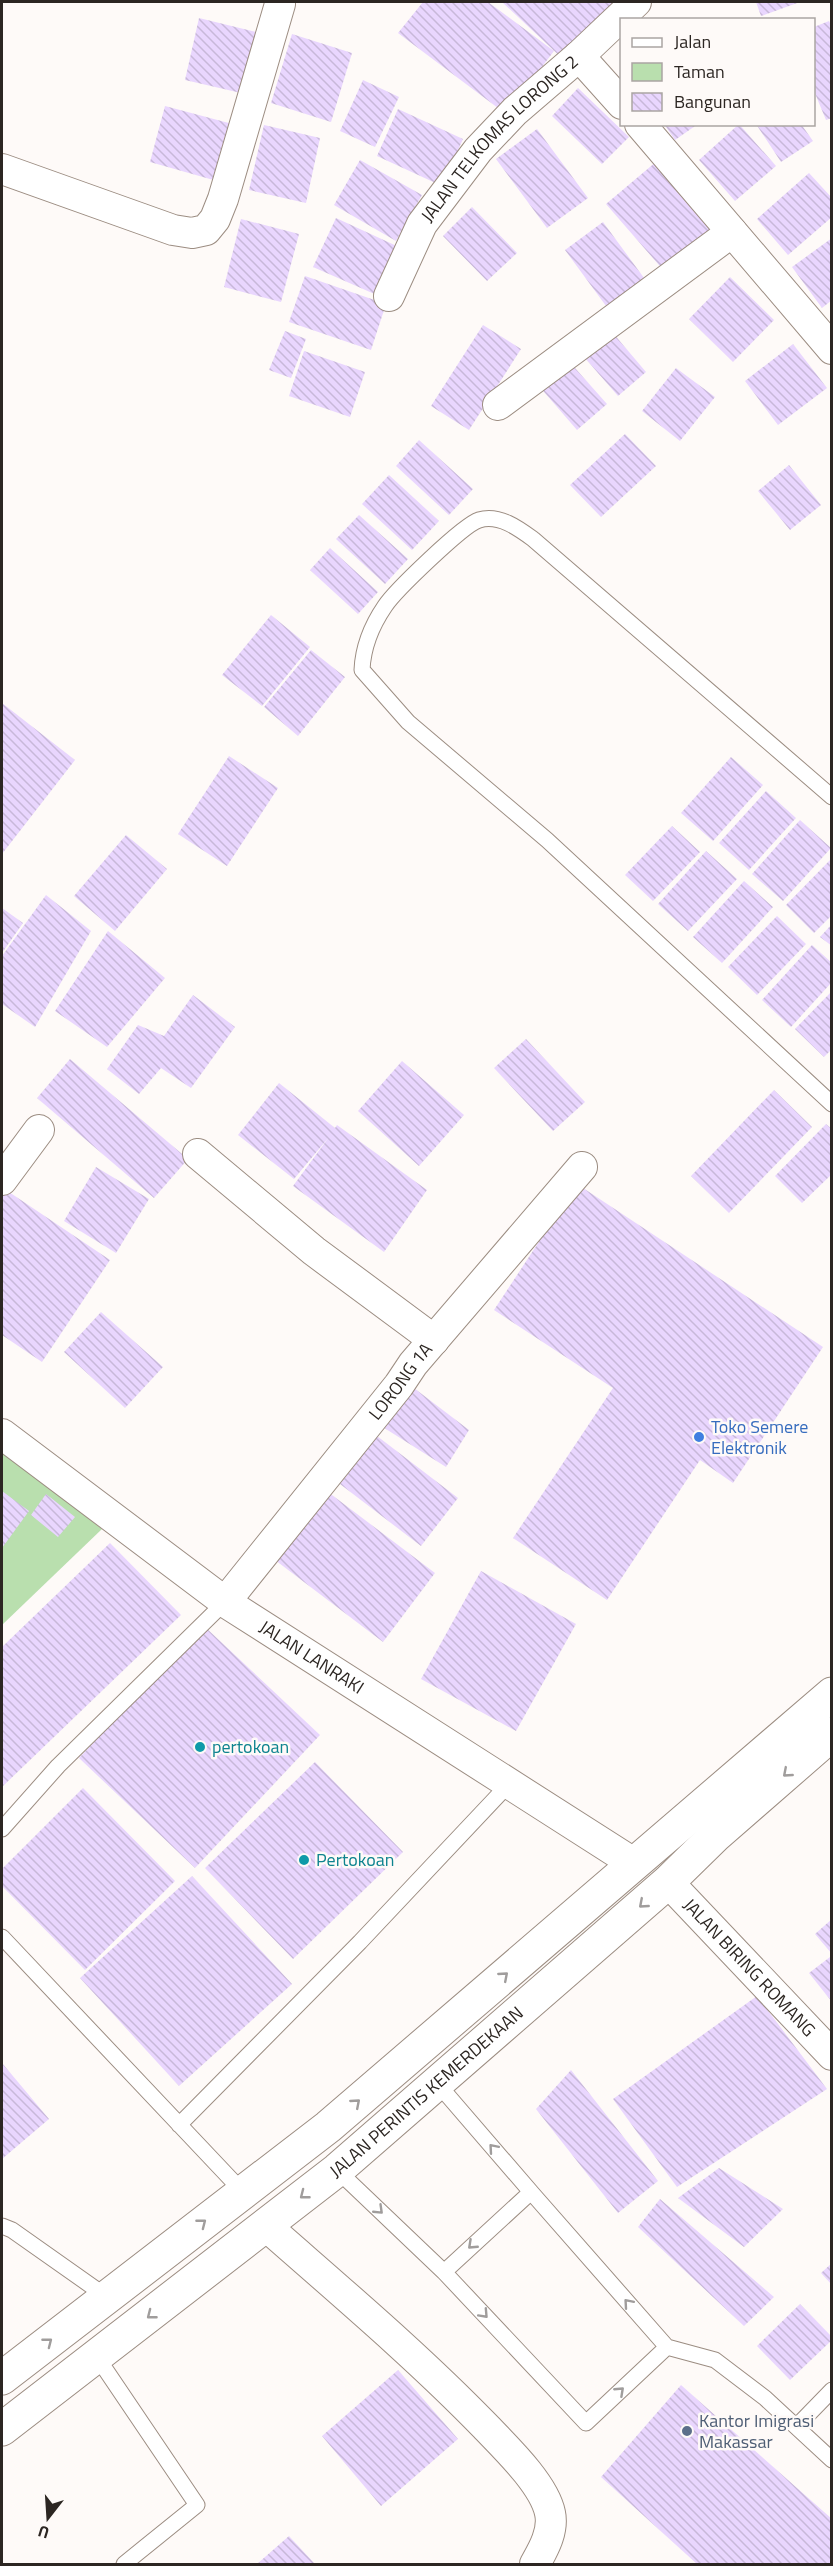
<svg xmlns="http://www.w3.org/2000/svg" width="833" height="2566" font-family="'Titillium Web',sans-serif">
<defs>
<pattern id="building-back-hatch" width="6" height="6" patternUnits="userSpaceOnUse" patternTransform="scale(1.5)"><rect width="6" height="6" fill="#e9d6fe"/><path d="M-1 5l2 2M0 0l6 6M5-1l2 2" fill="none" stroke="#c8b8d9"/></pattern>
</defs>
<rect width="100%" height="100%" fill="#fefaf8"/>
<path fill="#b9dfae" d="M2,1451L102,1529L2,1625Z"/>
<path fill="url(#building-back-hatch)" d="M423,2H488L554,51L506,114L398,33Z
M502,2H614L618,6L565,61Z
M756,2H800L761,16Z
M199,18L256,32L241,93L185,80Z
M829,21L832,27V118L826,120L814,91V27Z
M292,34L352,53L331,122L271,103Z
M363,80L399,97L375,147L340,131Z
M578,88L629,137L602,164L552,116Z
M165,106L240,126L224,183L150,162Z
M398,109L463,139L442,186L377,156Z
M664,124H698L675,140Z
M739,124L776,166L735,201L699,160Z
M756,124H801L813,141L781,162Z
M264,125L320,138L306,203L249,190Z
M537,129L588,198L547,228L496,159Z
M360,160L422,195L396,241L334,205Z
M657,161L715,230L665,272L606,204Z
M809,173L832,198V217L788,255L757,219Z
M472,207L517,253L487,281L443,236Z
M336,218L401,248L379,296L313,267Z
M241,219L299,234L281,302L224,287Z
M603,222L647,282L609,310L565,250Z
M832,238V300L822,308L792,267Z
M305,276L386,304L371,350L289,322Z
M730,277L774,320L733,362L689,319Z
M483,325L521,349L469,430L431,406Z
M607,326L646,372L618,396L578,350Z
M285,331L306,339L291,378L269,370Z
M793,344L827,388L778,425L745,381Z
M304,351L365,372L350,417L289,396Z
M567,359L607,404L577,430L538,385Z
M676,368L715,397L680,441L642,411Z
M625,434L656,466L601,517L570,485Z
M419,440L473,489L449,515L396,466Z
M789,465L821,505L790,530L758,491Z
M389,475L439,521L412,550L362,504Z
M359,515L408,559L385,584L336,539Z
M330,548L378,592L358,614L310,570Z
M271,615L310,647L262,706L222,675Z
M311,650L345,677L298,736L264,707Z
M2,703L75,760L2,854Z
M229,756L278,788L227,866L178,834Z
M731,757L763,785L713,841L681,813Z
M766,791L796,818L749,870L719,843Z
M800,820L831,848L783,901L752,874Z
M672,826L700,852L653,901L625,875Z
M126,835L167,869L115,931L74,896Z
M706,851L737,879L688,931L658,904Z
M832,858V915L814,933L786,905Z
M744,881L773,907L722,963L693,937Z
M46,895L91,931L35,1027L2,1004V956Z
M2,908L23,923L2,953Z
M777,916L806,944L757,995L728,967Z
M832,924V946L820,937Z
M108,931L165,978L107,1047L55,1011Z
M812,945L832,963V982L791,1027L762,1000Z
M832,991V1049L824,1057L795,1029Z
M193,995L235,1027L191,1088L161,1068L139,1094L107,1069L138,1025L164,1036Z
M526,1039L585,1102L553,1131L494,1068Z
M70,1059L188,1159L154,1198L37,1098Z
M402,1061L464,1115L419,1166L358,1111Z
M279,1083L335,1128L337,1125L427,1190L384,1252L293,1186L329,1137L294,1179L238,1135Z
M774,1090L812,1127L729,1213L691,1176Z
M826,1124L832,1129V1174L802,1203L775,1176Z
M96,1167L149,1199L116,1253L64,1221Z
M577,1184L823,1347L733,1483L700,1460L607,1600L513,1538L613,1388L494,1310Z
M6,1190L110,1260L42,1362L2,1335V1198Z
M101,1312L163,1367L125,1408L64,1352Z
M406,1382L469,1430L446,1467L378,1424Z
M377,1436L458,1498L421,1546L340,1484Z
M2,1491L29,1511L2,1548Z
M328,1492L435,1573L383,1642L275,1560Z
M46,1494L75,1517L58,1537L31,1515Z
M110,1543L181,1615L2,1787V1647Z
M481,1571L576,1624L516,1731L421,1679Z
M204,1626L320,1735L195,1868L79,1758Z
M315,1762L403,1852L293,1959L205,1868Z
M83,1788L175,1881L85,1970L2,1886V1869Z
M192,1876L292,1984L179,2086L80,1978Z
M832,1919V1954L815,1934Z
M830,1957L832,1959V2002L809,1973Z
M757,1996L827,2089L677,2187L613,2099Z
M2,2063L49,2119L2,2159Z
M571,2070L658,2181L618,2213L536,2109Z
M719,2168L783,2209L744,2247L678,2198Z
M660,2199L774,2297L744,2326L638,2227Z
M832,2263V2285L821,2273Z
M800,2304L832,2337V2340L790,2380L757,2346Z
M398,2370L458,2439L381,2506L322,2436Z
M681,2385L832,2519V2564H697L601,2477Z
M289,2536L315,2564H257Z"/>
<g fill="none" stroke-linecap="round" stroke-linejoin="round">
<g stroke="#9c8d82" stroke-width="17">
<path id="lane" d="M832,797L533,539C518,528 499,514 479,520C463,525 395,591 385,606C372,625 363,647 362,670L408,722L547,840L832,1104
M2,1829L58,1766L225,1602
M2,1937L243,2192
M437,2083L531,2192
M179,2125L360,1942L509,1784
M337,2170L444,2272L586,2423L667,2347
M2,2226L12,2230L107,2297
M444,2272L531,2192L667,2347L715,2360L765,2398L832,2460
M97,2357L197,2505L124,2564
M797,2426L832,2390"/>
</g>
<g stroke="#9c8d82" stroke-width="32">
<g id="street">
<path d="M579,56L622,104"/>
<path d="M640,124L832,349"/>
<path d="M2,169L173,230L192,233L206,230L215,219L223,199L280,4"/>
<path id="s1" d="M389,296L422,224L478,150L515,111L579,56L636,2"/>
<path d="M498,405L732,232"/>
<path d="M198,1154L314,1251L434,1340"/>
<path d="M2,1180L39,1130"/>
<path id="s2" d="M2,1434L225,1602L635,1864"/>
<path id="s3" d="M225,1602L399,1385L413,1364L582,1167"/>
<path id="s4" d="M668,1882L832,2055"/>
<path d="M265,2225C340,2291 416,2355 485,2426C505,2447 544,2484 550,2513C554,2531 543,2550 535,2564"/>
</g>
</g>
<g stroke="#9c8d82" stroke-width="35">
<g id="highway">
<path d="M2,2378L328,2127L832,1694"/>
<path id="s5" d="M2,2429L337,2170L668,1882L716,1835L832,1734"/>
</g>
</g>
<use href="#lane" stroke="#fff" stroke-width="15"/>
<use href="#street" stroke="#fff" stroke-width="30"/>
<use href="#highway" stroke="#fff" stroke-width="33"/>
</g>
<defs><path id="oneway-chevron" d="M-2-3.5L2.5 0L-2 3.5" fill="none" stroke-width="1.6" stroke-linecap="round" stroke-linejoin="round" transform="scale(1.5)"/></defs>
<g stroke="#a09d9c">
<use href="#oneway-chevron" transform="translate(787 1773) rotate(139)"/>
<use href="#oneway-chevron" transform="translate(643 1904) rotate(139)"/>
<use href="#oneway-chevron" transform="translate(504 1976) rotate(-41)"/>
<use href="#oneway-chevron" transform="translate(356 2103) rotate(-41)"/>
<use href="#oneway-chevron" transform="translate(493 2148) rotate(-131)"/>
<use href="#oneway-chevron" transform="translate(304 2195) rotate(142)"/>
<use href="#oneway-chevron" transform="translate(379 2210) rotate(44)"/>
<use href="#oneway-chevron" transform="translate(202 2223) rotate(-38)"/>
<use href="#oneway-chevron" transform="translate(472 2245) rotate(137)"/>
<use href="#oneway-chevron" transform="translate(628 2303) rotate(-131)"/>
<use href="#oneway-chevron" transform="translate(484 2314) rotate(47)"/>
<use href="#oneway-chevron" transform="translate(151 2315) rotate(142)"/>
<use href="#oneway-chevron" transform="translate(48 2342) rotate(-38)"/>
<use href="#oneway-chevron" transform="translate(620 2391) rotate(-43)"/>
</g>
<circle fill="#3f7fe0" stroke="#fefaf8" stroke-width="2" cx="699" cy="1437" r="6"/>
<g fill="#0f9aa8" stroke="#fefaf8" stroke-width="2">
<circle cx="200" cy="1747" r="6"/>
<circle cx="304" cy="1860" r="6"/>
</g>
<circle fill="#5c6f8a" stroke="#fefaf8" stroke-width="2" cx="687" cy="2431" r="6"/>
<g text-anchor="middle" stroke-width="5" stroke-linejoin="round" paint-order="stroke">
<g font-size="18" fill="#2c2622" stroke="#fefaf8">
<text dy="6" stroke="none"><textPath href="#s1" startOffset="195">JALAN TELKOMAS LORONG 2</textPath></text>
<text dy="6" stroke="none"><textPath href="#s3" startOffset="282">LORONG 1A</textPath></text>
<text dy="6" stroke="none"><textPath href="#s2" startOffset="382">JALAN LANRAKI</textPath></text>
<text dy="6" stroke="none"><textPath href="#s4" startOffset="118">JALAN BIRING ROMANG</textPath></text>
<text dy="6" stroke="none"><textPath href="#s5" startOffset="542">JALAN PERINTIS KEMERDEKAAN</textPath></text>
</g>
<g font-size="18" fill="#366cbe" stroke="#fefaf8" text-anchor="start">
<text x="711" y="1433">Toko Semere<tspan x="711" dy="21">Elektronik</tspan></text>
</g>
<g font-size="18" fill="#0d838f" stroke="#fefaf8" text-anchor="start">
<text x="212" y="1753">pertokoan</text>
<text x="316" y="1866">Pertokoan</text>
</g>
<g font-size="18" fill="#4e5e75" stroke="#fefaf8" text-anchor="start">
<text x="699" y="2427">Kantor Imigrasi<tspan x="699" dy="21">Makassar</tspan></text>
</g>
</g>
<rect width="833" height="2566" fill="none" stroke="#2c2622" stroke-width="6"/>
<rect x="620" y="18" width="195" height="108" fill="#fefaf8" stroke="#aaa5a2" stroke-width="1.5"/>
<rect x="632" y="38" width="30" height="9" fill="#ffffff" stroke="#aaa5a2" stroke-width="1.5"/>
<text x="674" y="48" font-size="18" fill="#2c2622">Jalan</text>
<rect x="632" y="63" width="30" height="18" fill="#b9dfae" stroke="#aaa5a2" stroke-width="1.5"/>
<text x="674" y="78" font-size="18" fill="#2c2622">Taman</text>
<rect x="632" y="93" width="30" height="18" fill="url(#building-back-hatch)" stroke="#aaa5a2" stroke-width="1.5"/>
<text x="674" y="108" font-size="18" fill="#2c2622">Bangunan</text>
<g transform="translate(48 2518) rotate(197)" stroke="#fefaf8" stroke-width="4.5" paint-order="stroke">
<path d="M0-4.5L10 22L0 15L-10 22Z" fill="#2c2622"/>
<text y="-9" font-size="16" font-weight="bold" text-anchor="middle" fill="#2c2622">U</text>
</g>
</svg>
